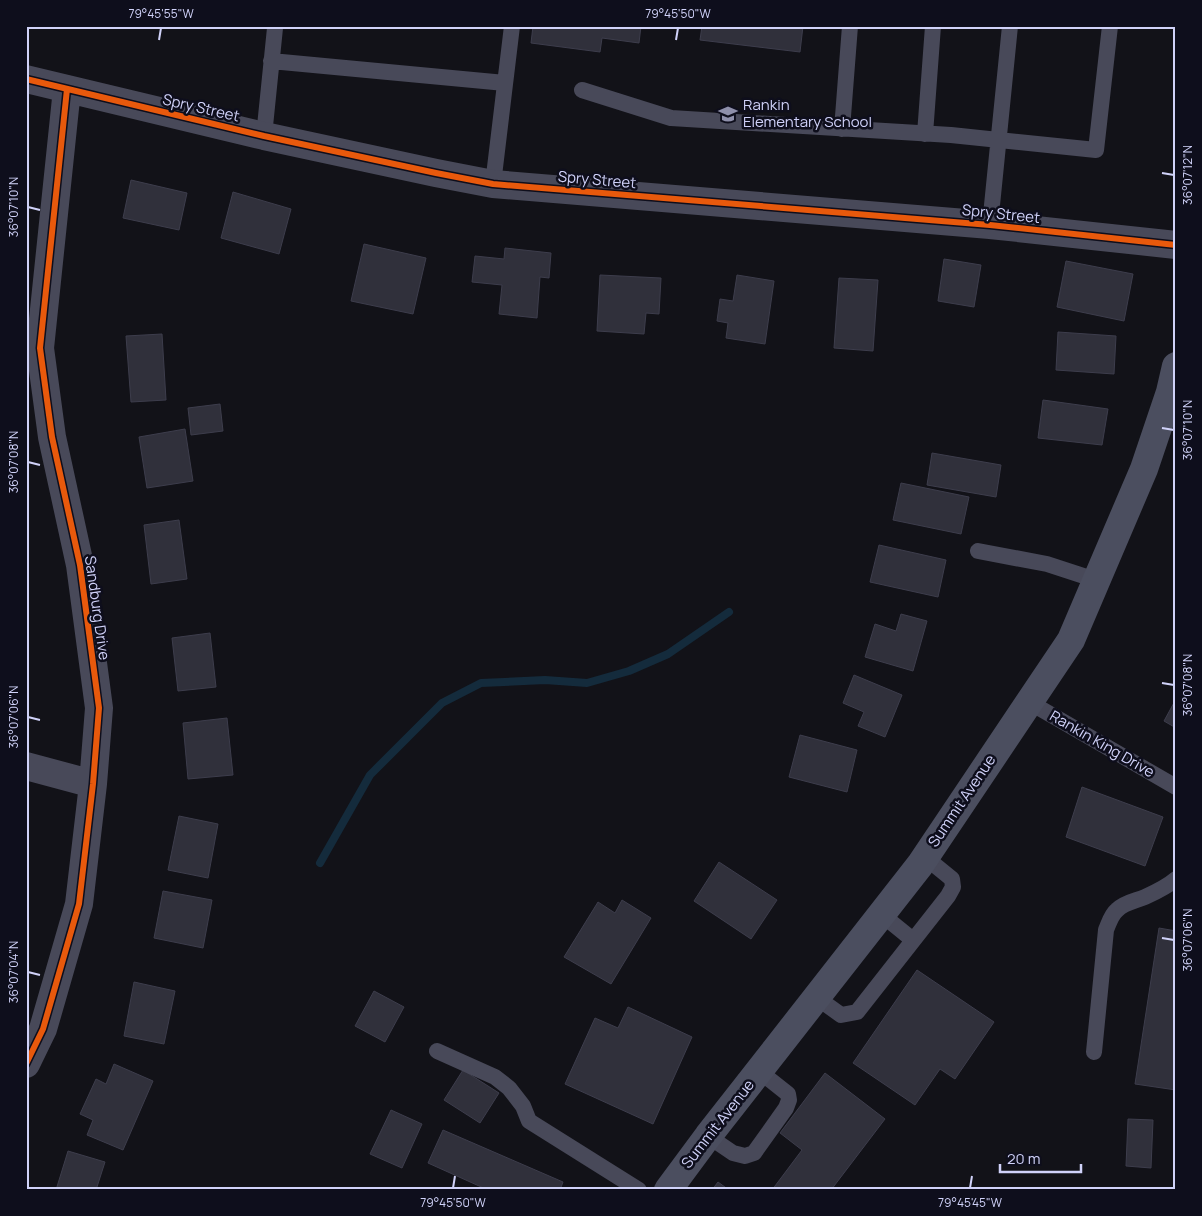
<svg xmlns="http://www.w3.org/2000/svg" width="1202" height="1216" font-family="Manrope,sans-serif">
<rect width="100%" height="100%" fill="#121218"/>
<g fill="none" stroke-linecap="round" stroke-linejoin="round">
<path stroke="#142b3c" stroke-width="8" d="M320,863L370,775L442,703L481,683L545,680L587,683L629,671L668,654L729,612"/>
</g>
<path fill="#30303b" stroke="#3d3d4c" d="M533,26H641L639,43L602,38L600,52L531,43Z
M702,26H803L800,52L700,40Z
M131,180L187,193L179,230L123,218Z
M233,192L291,209L279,254L221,238Z
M364,244L426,258L413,314L351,301Z
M505,248L551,253L549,278L540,277L537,318L499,314L502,285L472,282L475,256L504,259Z
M944,259L981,265L974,307L938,301Z
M1066,261L1133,274L1124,321L1057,307Z
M600,275L661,278L659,314L646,313L644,334L597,331Z
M737,275L774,281L765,344L726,338L728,323L717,321L720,299L733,301Z
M839,278L878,280L873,351L834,348Z
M1058,332L1116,336L1114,374L1056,370Z
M162,334L166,400L131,402L126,336Z
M1043,400L1108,409L1102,445L1038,438Z
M220,404L223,431L191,435L188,408Z
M185,429L193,481L147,488L139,437Z
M932,453L1001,465L996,497L927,485Z
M901,483L969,497L961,534L893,520Z
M179,520L187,579L151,584L144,525Z
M879,545L946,560L938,597L870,582Z
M901,614L927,621L913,671L865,657L875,624L896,631Z
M210,633L216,687L178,691L172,638Z
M854,675L902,695L885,737L858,726L864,712L843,703Z
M1176,699V728L1164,721Z
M227,718L233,775L188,779L183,723Z
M800,735L857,750L847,792L789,777Z
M1082,787L1163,817L1145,866L1066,837Z
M179,816L218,824L208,878L168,870Z
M719,862L777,900L751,939L694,901Z
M163,891L212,900L203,948L154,938Z
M622,900L651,918L611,984L564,957L598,902L615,913Z
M1159,928L1176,931V1090L1135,1084Z
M917,970L994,1022L955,1079L940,1069L915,1105L853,1063Z
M134,982L175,991L164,1044L124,1036Z
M374,991L404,1007L385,1042L355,1026Z
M628,1007L692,1037L653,1124L565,1084L595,1018L618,1028Z
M114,1064L153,1081L123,1150L87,1135L93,1120L80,1114L96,1079L106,1084Z
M463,1070L499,1093L480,1123L444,1100Z
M825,1073L885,1119L831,1190H772L802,1150L780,1133Z
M391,1110L422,1124L402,1168L370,1154Z
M1128,1119L1153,1120L1151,1168L1126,1166Z
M443,1130L563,1182L560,1190H488L428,1163Z
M68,1151L105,1162L96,1190H56Z
M718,1182L729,1190H712Z"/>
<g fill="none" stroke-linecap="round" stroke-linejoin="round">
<path stroke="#484959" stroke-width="16" d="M271,61L505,83
M582,90L671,118L951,135L1096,150L1110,26
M842,129L850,26
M925,134L933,26
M264,136L275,28
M493,184L512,26
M990,225L1010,26
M978,551L1047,564L1096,580
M1029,702L1176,787
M881,914L913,940
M816,997L841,1015L857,1012L948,896L953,887L952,879L925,857
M437,1051L495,1077L509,1088L523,1106L529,1121L639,1190
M1094,1052L1106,930C1109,923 1111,915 1117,910C1125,902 1136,901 1145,897C1156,892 1168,886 1176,879
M708,1136L733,1153L745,1156L754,1153L786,1108L789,1100L788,1094L759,1071"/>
<path stroke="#484959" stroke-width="28" d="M26,79L264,136L436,173L493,184L990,225L1176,245
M26,766L93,784
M26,1064L43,1029L79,904L93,784L99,708L80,565L52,437L40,348L67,89"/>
<path stroke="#4b4e5f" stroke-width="28" d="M668,1190L708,1136L920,865L1071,640L1144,469L1170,392L1176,366"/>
<g stroke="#0e0e1c" stroke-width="9">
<path id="cycleway" d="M26,79L264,136L436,173L493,184L990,225L1176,245
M26,1064L43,1029L79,904L93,784L99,708L80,565L52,437L40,348L67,89"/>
</g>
<use href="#cycleway" stroke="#e8590c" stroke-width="6"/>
</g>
<path fill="none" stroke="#d0d2f9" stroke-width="2" d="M159,40L161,28M676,40L678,28M1162,173L1174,175M28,207L40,210M1162,428L1174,430M28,462L40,465M1162,683L1174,685M28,717L40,720M1162,938L1174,940M28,972L40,975M453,1188L455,1176M970,1188L972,1176"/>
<defs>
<g id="school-bare" transform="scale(1.5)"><path d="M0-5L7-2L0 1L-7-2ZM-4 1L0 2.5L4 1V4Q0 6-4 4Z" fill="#8e8faa" stroke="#0e0e1c" stroke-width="2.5" paint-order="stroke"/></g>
</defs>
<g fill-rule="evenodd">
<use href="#school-bare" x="728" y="114"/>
</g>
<g text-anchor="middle" stroke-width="5" stroke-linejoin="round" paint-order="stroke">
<g font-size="15" fill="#d0d2f9" stroke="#0e0e1c" text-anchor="start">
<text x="743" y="110">Rankin<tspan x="743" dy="17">Elementary School</tspan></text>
</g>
<g font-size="15" fill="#d0d2f9" stroke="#0e0e1c">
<text transform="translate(201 108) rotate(13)" y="5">Spry Street</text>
<text transform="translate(597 180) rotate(5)" y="5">Spry Street</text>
<text transform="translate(1001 214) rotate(6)" y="5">Spry Street</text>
<text transform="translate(97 608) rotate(82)" y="5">Sandburg Drive</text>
<text transform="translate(1102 744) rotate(30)" y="5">Rankin King Drive</text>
<text transform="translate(962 801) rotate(-56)" y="5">Summit Avenue</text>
<text transform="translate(718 1124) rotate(-52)" y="5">Summit Avenue</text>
</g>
</g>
<rect width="1202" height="1216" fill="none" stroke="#0e0e1c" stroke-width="55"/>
<path d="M1000 1164v8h81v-8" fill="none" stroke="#d0d2f9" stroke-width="2.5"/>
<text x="1007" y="1164" font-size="15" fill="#d0d2f9" stroke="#0e0e1c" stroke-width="4" paint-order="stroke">20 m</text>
<rect x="28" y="28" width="1146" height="1160" fill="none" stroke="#d0d2f9" stroke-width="2"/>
<g font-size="12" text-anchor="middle" fill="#d0d2f9">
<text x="161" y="18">79°45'55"W</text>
<text x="678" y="18">79°45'50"W</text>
<text transform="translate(1188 175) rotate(-90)" y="4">36°07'12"N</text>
<text transform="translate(14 207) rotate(-90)" y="4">36°07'10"N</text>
<text transform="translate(1188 430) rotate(-90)" y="4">36°07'10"N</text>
<text transform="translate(14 462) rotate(-90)" y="4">36°07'08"N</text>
<text transform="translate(1188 685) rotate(-90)" y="4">36°07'08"N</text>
<text transform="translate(14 717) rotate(-90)" y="4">36°07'06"N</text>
<text transform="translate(1188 940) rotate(-90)" y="4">36°07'06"N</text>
<text transform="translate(14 972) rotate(-90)" y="4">36°07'04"N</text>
<text x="453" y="1207">79°45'50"W</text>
<text x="970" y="1207">79°45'45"W</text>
</g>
</svg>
